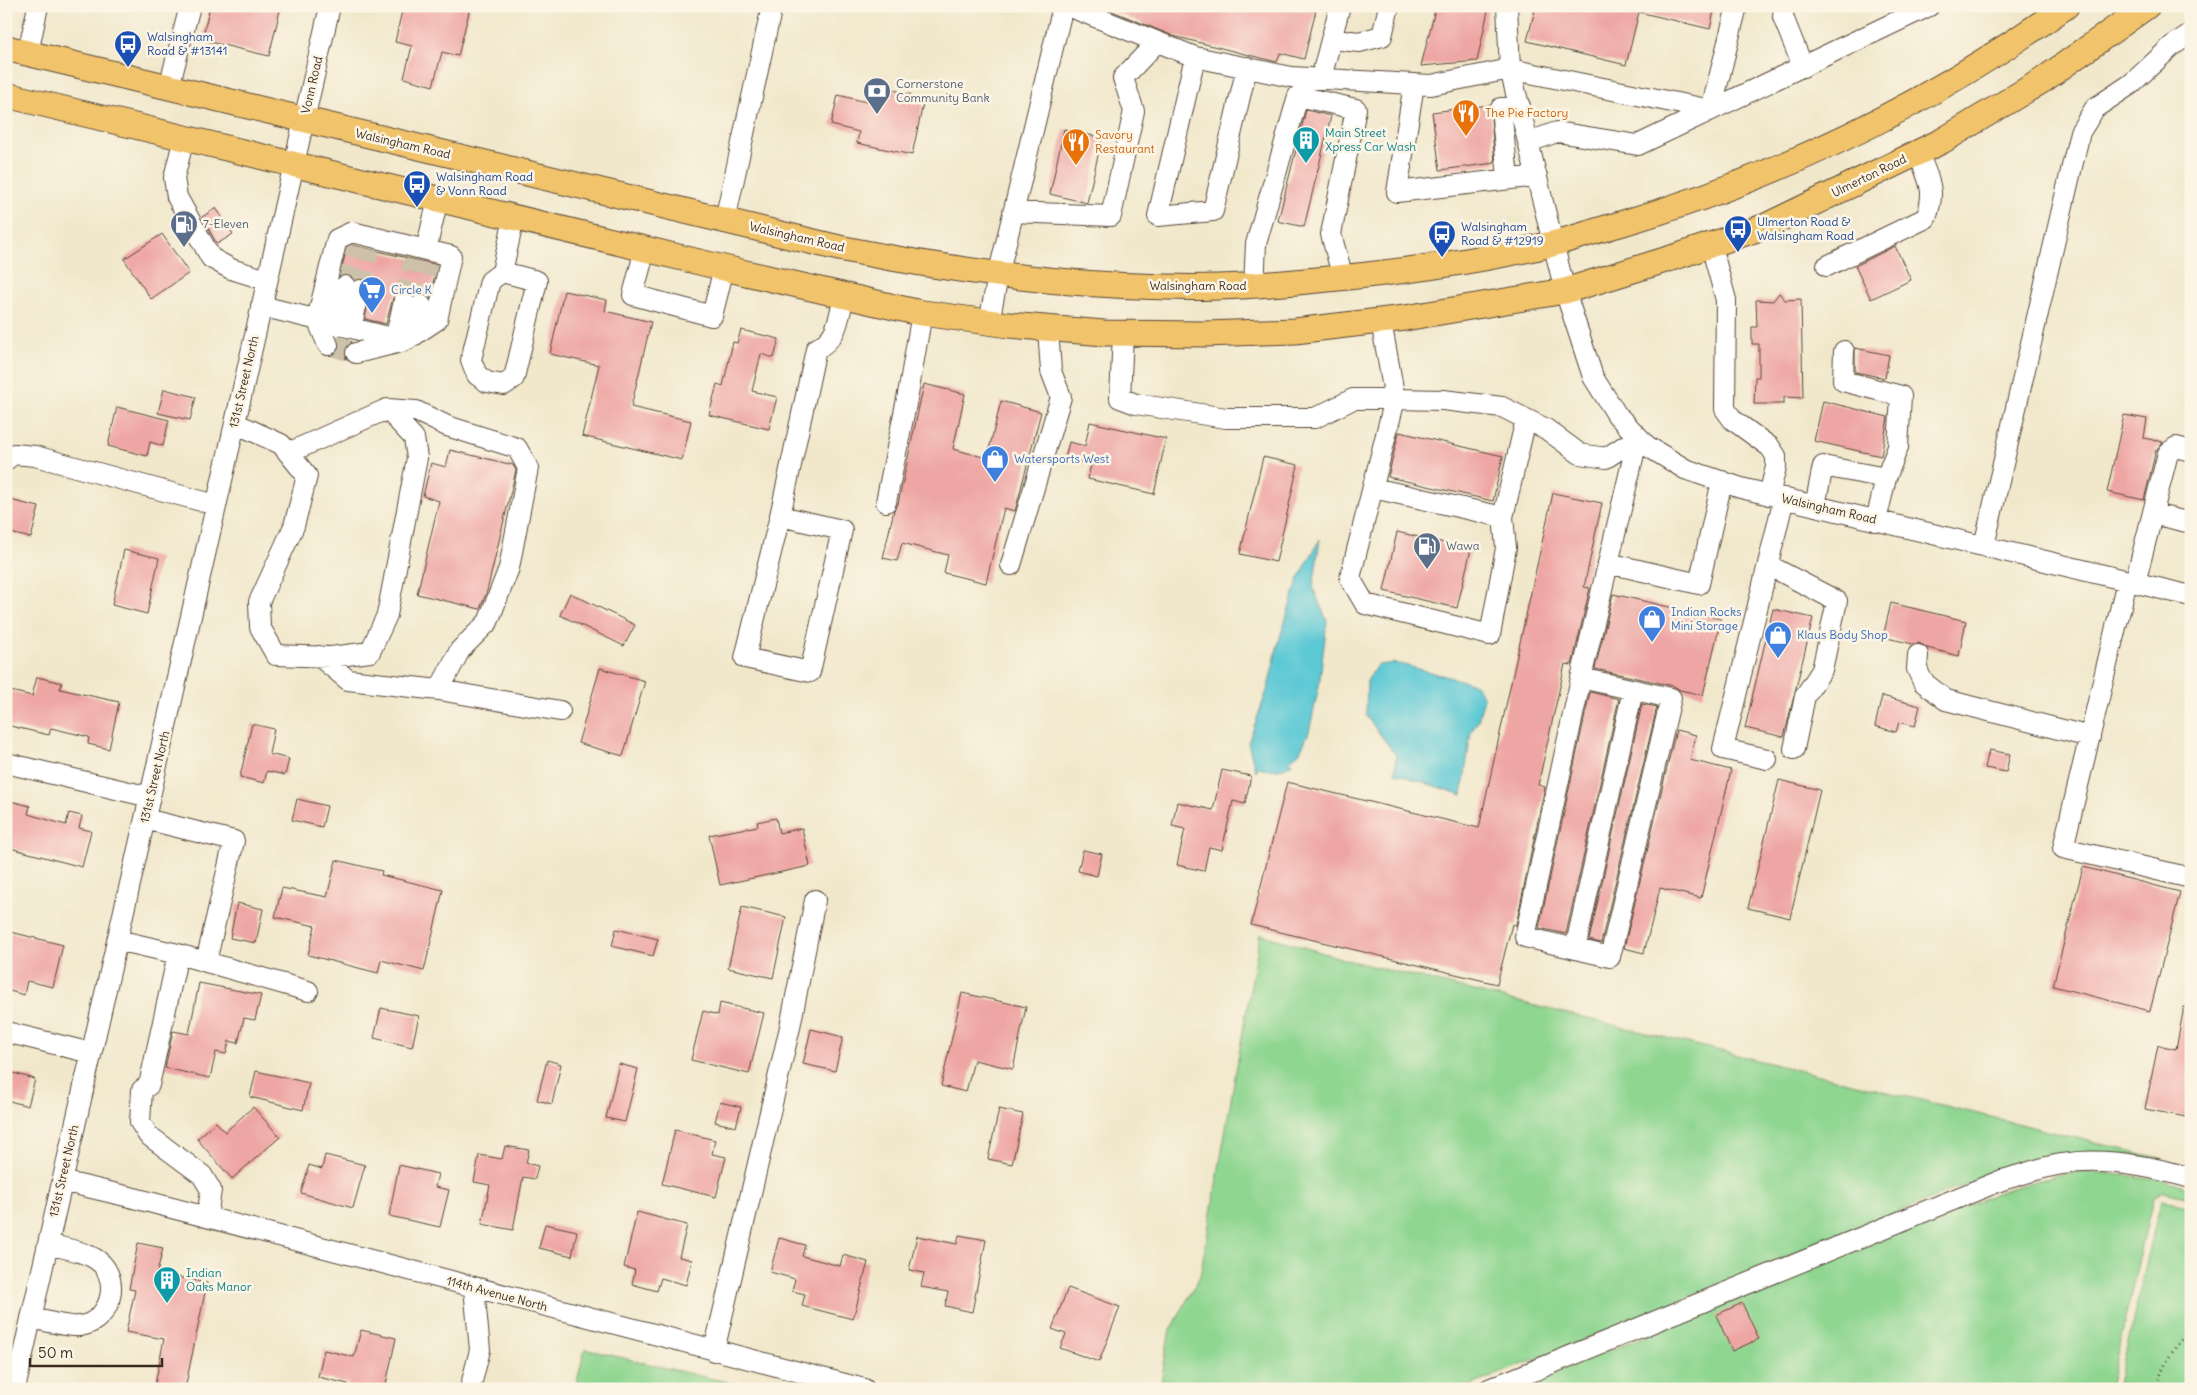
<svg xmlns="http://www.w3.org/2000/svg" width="2197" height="1395" font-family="Delius,sans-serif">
<rect width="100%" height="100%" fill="#fcf5e5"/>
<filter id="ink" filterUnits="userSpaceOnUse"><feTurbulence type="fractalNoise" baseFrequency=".02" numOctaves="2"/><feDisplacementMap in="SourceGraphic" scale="10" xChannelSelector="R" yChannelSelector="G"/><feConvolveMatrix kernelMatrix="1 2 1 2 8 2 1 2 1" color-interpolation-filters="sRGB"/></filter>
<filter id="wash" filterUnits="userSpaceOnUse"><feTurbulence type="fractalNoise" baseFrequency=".0096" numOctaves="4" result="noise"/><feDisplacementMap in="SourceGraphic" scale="20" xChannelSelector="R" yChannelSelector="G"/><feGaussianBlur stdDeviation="1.12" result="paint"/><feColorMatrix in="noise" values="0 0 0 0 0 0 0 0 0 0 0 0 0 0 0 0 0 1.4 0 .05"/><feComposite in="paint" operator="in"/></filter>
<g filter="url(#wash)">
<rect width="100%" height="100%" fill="#f1e8cc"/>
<path fill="#8fd691" stroke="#658058" d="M1260,934L1347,960L2163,1159L2095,1151L2061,1154L1999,1171L1462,1389H1160L1169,1334L1200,1276Z
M2093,1172L2160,1179L2191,1189V1198L2163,1192L2153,1198L2109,1389H1515L2004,1190L2062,1174Z
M2161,1200L2191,1207V1389H2117Z
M585,1349L756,1389H575Z"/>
<path fill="#5dc9d5" stroke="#4c7a7a" d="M1320,539L1313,588L1327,621L1319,686L1309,732L1300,752L1289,761L1293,763C1284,770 1268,772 1258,766L1256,772L1248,743L1268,688L1278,644L1298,580Z
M1396,663L1475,684L1484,698L1478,721L1471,732L1462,795L1395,773L1396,755L1366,716L1367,681L1377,665Z"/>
<g id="blocks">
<path fill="#eea6a4" d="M210,6H281L269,56L202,40Z
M403,6H460L470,8L458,56L442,52L433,86L404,78L412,46L395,42Z
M1100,6H1317L1304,59L1280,53L1277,62L1173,36Z
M1436,6H1489L1477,61L1421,66Z
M1536,6H1715L1710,29L1639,12L1626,65L1527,41Z
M883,87L912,95L911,101L923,104L912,155L857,143L859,132L831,125L838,95L866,102L869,92L882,95Z
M1490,105L1495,163L1440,170L1432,112Z
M1306,110L1331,116L1304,227L1278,221Z
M1064,129L1102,138L1087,203L1050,194Z
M216,208L233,234L217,244L202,217Z
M162,234L189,273L151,299L124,259Z
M352,245L437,265L430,297L423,293L414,296L407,290H400L393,298L386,324L365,319L371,286L363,279L355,280L348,275H340L347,247Z
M1895,246L1911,280L1871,299L1855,266Z
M564,291L607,300L605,311L651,322L631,407L691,421L682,460L582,436L599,365L550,354Z
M1779,293L1785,300L1801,299L1803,398L1784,397V404H1754L1755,377H1759V344H1752V327H1757L1756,300L1773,301Z
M741,330L779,339L774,358L761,354L752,391L777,397L769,429L709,415L717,384L723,386L733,342L737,343Z
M338,338L352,342L345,349L346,359L333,356L340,347Z
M1855,348L1889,355L1885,378L1855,372Z
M924,384L965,394L953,449L987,458L1001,401L1041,412L1015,511L1004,508L986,583L944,573L948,555L902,543L897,561L883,558L894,510L898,504Z
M164,389L196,397L190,420L158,413Z
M1823,401L1888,417L1881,456L1814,441Z
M117,407L169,420L163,446L150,442L147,456L108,446Z
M2124,415L2147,419L2144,438L2163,442L2156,450L2144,500L2107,492Z
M1090,422L1166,439L1154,494L1088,479L1091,464L1065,458L1069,442L1085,446Z
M1399,432L1503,456L1493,501L1388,477Z
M450,450L513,465L516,470L487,591L480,609L417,594L439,501L423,496L431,463L446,467Z
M1263,457L1298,465L1276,562L1240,554Z
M1553,493L1602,503L1584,587L1590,588L1572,665L1565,664L1538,785L1545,787L1516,925L1512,924L1497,984L1251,925L1287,782L1479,828Z
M6,499L39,507L31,538L6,532Z
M1397,532L1471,549L1457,608L1384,591Z
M124,550L159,558L147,614L112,605Z
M570,593L635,625L624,646L560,615Z
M1613,594L1721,619L1703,695L1680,690L1674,686L1595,669Z
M1891,603L1966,621L1959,656L1927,648L1919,643L1913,644L1883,637Z
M1773,609L1813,618L1784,737L1745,728Z
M600,668L645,681L623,756L578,743Z
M37,677L62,683L60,689L119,702L109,749L88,744L89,737L51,728L49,735L6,725V690L32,696Z
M1590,692L1619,699L1566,934L1539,928Z
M1882,696L1920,706L1915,726L1899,722L1896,732L1875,726Z
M1642,704L1657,707L1601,943L1589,940Z
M252,724L274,729L269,754L289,759L285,775L267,771L264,783L240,777Z
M1676,730L1696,735L1690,760L1731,770L1701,898L1660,888L1644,953L1624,948Z
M1989,750L2010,754L2006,772L1985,768Z
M1222,770L1251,776L1245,804L1233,801L1222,850L1209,847L1204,871L1177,865L1185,829L1172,826L1177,802L1213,810Z
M1779,780L1820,790L1790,918L1748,908Z
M297,799L327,806L322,827L292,820Z
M6,800L30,806L28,814L66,825L69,813L82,816L79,828L91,831L82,867L6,847Z
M776,818L779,833L802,828L810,866L720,885L709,835L758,826L757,822Z
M1083,850L1102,854L1097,876L1078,871Z
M336,860L382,871L381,875L443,890L424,971L381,960L378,973L308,955L315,926L275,917L282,888L327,897Z
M2083,867L2180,892L2150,1011L2053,986Z
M237,903L263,909L256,943L230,938Z
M742,907L786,917L773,978L728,968Z
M616,929L658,939L653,956L612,946Z
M11,932L63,945L53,987L27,981L24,995L6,990V953Z
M199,983L261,995L255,1020L244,1018L238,1043L229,1041L226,1054L216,1052L210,1078L165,1068L173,1031L189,1034Z
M962,993L1026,1007L1013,1069L974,1060L966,1092L941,1086Z
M720,1003L764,1013L749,1074L691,1060L703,1011L718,1015Z
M2184,1007L2191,1008V1118L2145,1109L2158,1045L2176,1049Z
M381,1008L419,1016L412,1047L374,1038Z
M811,1029L843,1037L835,1071L803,1064Z
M547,1060L561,1064L552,1104L537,1100Z
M619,1064L638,1069L625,1122L606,1118Z
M6,1071L35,1079L28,1106L6,1100Z
M256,1071L309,1083L303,1110L250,1097Z
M720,1102L741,1107L736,1127L715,1122Z
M253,1107L280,1137L232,1179L197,1139L216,1122L225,1132Z
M999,1109L1023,1114L1012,1164L988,1159Z
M675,1130L715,1140L712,1154L726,1157L716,1197L662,1184Z
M505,1146L529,1150L526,1163L538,1166L535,1179L523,1177L513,1230L482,1224L490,1185L474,1182L479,1155L502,1159Z
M325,1155L365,1165L353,1208L301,1193L309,1165L322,1169Z
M399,1165L438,1174L435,1187L449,1190L440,1227L389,1216Z
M637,1212L687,1225L679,1257L692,1260L686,1285L661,1278L657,1291L632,1284L635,1270L624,1267Z
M545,1224L577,1231L572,1256L539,1248Z
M959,1235L986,1240L972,1312L945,1306L948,1292L921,1287L924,1273L909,1270L917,1236L957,1244Z
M779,1238L805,1245L802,1256L840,1266L843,1255L868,1262L853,1319L802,1306L805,1294L792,1291L795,1279L770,1272Z
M138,1243L163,1248L157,1273L207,1283L185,1389H154L164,1339L126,1332L135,1290L129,1289Z
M1068,1288L1120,1307L1099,1362L1060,1348L1066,1334L1052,1329Z
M1742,1303L1759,1339L1732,1351L1716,1315Z
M361,1330L396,1338L385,1389H347L348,1384L318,1377L324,1350L354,1357Z"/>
</g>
</g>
<g filter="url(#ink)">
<use href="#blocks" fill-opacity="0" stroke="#564638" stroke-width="1"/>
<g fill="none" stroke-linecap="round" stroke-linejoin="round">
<path stroke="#cdc2a9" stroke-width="20" stroke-dasharray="20 10" stroke-linecap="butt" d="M345,286L355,246
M360,290L369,249
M404,301L414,260
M421,305L431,264
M328,345L356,353"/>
<g stroke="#564638" stroke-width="22">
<path id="minor" d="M1068,6L1195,57L1291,77L1431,85L1510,69L1565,291L1593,377L1617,415L1647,446L1685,469L1741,488L2191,596
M1507,6L1510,69L1711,110L1737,6
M1784,6L1783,17L1803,67
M1333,39L1359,42L1382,36L1389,6
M28,53L38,6
M1195,57L1158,216L1213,211L1247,67
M1321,78L1340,6
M1414,84L1397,192L1537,176
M169,87L190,6
M184,138L174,178L177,197L211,258L231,269L267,280
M1529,142L1557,132L1638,145L1929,6
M1508,178L1501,108L1520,106
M1013,212L1111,216L1134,111L1123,78L1157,42
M725,220L772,6
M1711,245L1726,300L1725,409L1733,420L1770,447L1776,456V467L1769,495
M645,249L633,295L712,316L724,268
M1827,266L1926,218C1937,189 1928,180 1918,152
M502,272L537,281L514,378L504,385L487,382L477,375L471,360L490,281L502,272L514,218
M1254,286L1256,244L1298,96L1356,109L1331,234L1343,278
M261,306L405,341L437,320L451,256L426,250
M1381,321L1395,399L1443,400L1502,407L1546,429L1580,454L1606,458L1638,437
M989,322L998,276L1063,6
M336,324L345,286
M351,328L360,290
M1123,334L1120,398L1136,404L1226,418H1315L1353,399H1395L1350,578L1365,604L1490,635L1506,548L1503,517L1526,419
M415,335L421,305
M395,339L404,301
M328,345L317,319L337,239L352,232L426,250L438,199
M1844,351L1843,381L1901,396L1898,447L1886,478
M356,353L401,342
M235,423L281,444L307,476L294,526L259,602L260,627L276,655L331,657L370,652L387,615L417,458L414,438L387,409
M288,453L387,409L416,411L447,426L517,448L528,468L509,568L488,622L460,650L439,690L348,680L319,656
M6,460L14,454L35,456L216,505
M1373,488L1503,517
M886,502L908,394L922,313
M1815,506L1823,466L1886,478L1876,521
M2153,514L2191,523
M780,516L842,530L810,672L745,658L780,516L816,349C839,337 838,319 844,296
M1984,546L2080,132L2095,108L2131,84L2172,46L2191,33
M1608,563L1699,584L1722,481
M1011,565L1061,397L1051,371L1048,329
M1768,565L1837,601L1822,670L1805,696L1794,749
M2127,581L2063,848L2191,878
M2135,583L2168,453L2176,447L2191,451
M1918,655L1917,669L1923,682L1946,700L2090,737
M1581,678L1525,937L1610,957L1671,698L1581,678L1638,437
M439,690L560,711
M1767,759L1723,749L1784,498
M6,763L150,797
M145,819L234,841L206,962
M117,940L178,954L308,991
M1575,949L1633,690
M178,954L149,1085L142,1090L140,1122L148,1135L202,1175L211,1190L207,1217
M6,1032L91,1053
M62,1181L130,1197L864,1389
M31,1318C42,1320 70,1328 80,1326C114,1321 123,1272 92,1257C79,1250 62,1248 48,1244
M714,1351L790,1027L815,900
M15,1389L330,6
M470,1389L480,1350L474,1288
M1489,1389L2002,1180C2021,1175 2042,1167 2062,1164C2104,1157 2150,1166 2191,1178"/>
</g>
<g stroke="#564638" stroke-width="27">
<path id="major" d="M6,48L839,248C948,270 1056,285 1167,287C1221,289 1274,284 1328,279C1403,272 1478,261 1552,244C1575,238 1598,230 1620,224C1780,177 1931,103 2066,6
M6,95L724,268L916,312L1009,325L1104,333L1205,334L1295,331L1405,318L1565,291L1678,256L1766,226L1942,141L2043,80L2147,6"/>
</g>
<path stroke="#564638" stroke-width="3" stroke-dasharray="1 4" stroke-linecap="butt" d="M2156,1389C2163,1363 2174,1348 2191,1328"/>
<use href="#minor" stroke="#fff" stroke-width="20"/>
<use href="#major" stroke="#f1c36a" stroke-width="25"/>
</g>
</g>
<defs>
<g id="bus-pin" transform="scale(1.4375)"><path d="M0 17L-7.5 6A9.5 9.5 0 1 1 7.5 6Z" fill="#1a4fb4" stroke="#fcf5e5"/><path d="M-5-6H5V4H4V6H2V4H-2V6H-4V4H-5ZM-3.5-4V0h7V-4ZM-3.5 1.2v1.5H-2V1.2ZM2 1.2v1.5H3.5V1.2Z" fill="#fff"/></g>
<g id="bank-pin" transform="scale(1.4375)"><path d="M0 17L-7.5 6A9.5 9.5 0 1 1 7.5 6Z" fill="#5c6f8a" stroke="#fcf5e5"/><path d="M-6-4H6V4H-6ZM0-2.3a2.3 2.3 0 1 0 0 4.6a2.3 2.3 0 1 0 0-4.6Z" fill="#fff"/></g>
<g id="restaurant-pin" transform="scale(1.4375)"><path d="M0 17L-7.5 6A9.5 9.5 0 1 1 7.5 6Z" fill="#e8710a" stroke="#fcf5e5"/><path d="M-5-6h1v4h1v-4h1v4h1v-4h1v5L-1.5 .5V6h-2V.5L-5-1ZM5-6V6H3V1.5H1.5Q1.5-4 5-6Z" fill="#fff"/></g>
<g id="building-pin" transform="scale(1.4375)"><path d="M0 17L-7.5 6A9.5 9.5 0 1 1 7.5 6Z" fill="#0f9aa8" stroke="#fcf5e5"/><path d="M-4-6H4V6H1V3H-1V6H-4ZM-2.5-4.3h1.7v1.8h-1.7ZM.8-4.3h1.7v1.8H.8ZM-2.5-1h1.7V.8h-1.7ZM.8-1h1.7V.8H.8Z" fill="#fff"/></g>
<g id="fuel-pin" transform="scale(1.4375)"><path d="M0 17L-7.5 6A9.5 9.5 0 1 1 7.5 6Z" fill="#5c6f8a" stroke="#fcf5e5"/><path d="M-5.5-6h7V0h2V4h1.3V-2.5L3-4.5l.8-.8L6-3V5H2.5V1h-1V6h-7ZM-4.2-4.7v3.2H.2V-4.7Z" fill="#fff"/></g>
<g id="supermarket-pin" transform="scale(1.4375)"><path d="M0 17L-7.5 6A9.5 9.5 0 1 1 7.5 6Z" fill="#3f7fe0" stroke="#fcf5e5"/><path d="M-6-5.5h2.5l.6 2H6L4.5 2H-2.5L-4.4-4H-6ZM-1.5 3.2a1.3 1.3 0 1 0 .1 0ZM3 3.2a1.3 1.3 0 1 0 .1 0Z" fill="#fff"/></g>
<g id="shop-pin" transform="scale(1.4375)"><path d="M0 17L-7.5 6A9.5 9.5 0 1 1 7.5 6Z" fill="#3f7fe0" stroke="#fcf5e5"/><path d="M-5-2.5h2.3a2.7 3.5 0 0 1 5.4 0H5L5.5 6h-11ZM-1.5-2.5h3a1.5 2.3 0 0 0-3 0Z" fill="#fff"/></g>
</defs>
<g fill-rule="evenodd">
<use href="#bus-pin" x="128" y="44"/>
<use href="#bank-pin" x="877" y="91"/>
<use href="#restaurant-pin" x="1466" y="113"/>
<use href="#building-pin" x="1306" y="140"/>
<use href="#restaurant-pin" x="1076" y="142"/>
<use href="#bus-pin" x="417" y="184"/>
<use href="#fuel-pin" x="184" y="224"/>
<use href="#bus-pin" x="1738" y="229"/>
<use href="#bus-pin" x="1442" y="234"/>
<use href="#supermarket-pin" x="372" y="290"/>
<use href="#shop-pin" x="995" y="459"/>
<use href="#fuel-pin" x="1427" y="546"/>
<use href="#shop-pin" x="1652" y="619"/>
<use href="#shop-pin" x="1778" y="635"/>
<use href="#building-pin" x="167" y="1280"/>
</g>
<g text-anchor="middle" stroke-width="5" stroke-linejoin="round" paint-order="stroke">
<g font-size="12" fill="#164399" stroke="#fcf5e5" text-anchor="start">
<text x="147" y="41">Walsingham<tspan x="147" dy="14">Road &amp; #13141</tspan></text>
<text x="436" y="181">Walsingham Road<tspan x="436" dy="14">&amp; Vonn Road</tspan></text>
<text x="1757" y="226">Ulmerton Road &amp;<tspan x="1757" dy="14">Walsingham Road</tspan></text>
<text x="1461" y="231">Walsingham<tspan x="1461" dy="14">Road &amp; #12919</tspan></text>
</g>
<g font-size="12" fill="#4e5e75" stroke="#fcf5e5" text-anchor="start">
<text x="896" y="88">Cornerstone<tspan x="896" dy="14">Community Bank</tspan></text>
<text x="203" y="228">7-Eleven</text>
<text x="1446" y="550">Wawa</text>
</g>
<g font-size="12" fill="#3b2a1e" stroke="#fcf5e5">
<text transform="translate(312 85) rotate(-77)" y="4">Vonn Road</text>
<text transform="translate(403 144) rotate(13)" y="4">Walsingham Road</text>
<text transform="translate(1869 176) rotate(-26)" y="4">Ulmerton Road</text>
<text transform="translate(797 237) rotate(13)" y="4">Walsingham Road</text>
<text x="1198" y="290">Walsingham Road</text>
<text transform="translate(244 382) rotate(-77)" y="4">131st Street North</text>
<text transform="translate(1829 509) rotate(13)" y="4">Walsingham Road</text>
<text transform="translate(155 777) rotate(-77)" y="4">131st Street North</text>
<text transform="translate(64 1171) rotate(-77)" y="4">131st Street North</text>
<text transform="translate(497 1294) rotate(15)" y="4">114th Avenue North</text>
</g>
<g font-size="12" fill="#c56008" stroke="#fcf5e5" text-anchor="start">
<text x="1485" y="117">The Pie Factory</text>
<text x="1095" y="139">Savory<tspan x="1095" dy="14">Restaurant</tspan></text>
</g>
<g font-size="12" fill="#0d838f" stroke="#fcf5e5" text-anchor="start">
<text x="1325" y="137">Main Street<tspan x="1325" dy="14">Xpress Car Wash</tspan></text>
<text x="186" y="1277">Indian<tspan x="186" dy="14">Oaks Manor</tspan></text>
</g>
<g font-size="12" fill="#366cbe" stroke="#fcf5e5" text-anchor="start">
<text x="391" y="294">Circle K</text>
<text x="1014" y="463">Watersports West</text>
<text x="1671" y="616">Indian Rocks<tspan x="1671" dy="14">Mini Storage</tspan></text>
<text x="1797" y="639">Klaus Body Shop</text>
</g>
</g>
<rect width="2197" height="1395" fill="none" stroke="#fcf5e5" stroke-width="25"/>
<path d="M30 1358v8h132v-8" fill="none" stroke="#3b2a1e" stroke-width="2.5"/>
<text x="38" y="1358" font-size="15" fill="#3b2a1e" stroke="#fcf5e5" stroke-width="4" paint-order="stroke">50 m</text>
</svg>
